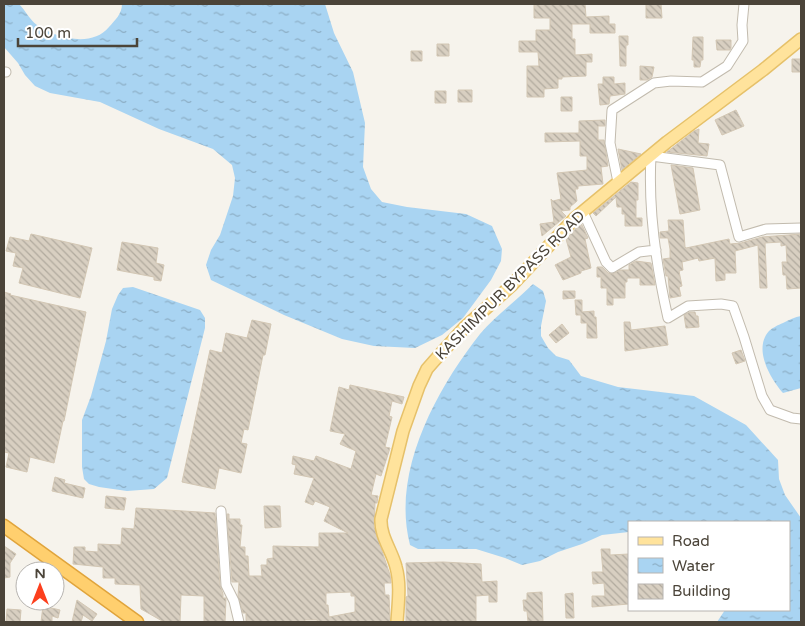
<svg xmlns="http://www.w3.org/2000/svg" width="805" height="626" font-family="'Varela Round',sans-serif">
<defs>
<pattern id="water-ripples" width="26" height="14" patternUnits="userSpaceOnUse" patternTransform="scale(1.25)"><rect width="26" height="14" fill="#a9d4f2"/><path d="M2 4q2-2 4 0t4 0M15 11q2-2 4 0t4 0" fill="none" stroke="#8caec5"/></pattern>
<pattern id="building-back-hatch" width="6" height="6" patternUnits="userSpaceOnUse" patternTransform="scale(1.25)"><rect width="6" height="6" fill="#d8cfc1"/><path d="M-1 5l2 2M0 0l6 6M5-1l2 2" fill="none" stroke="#b1aa9e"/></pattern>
</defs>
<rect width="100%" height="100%" fill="#f6f3ec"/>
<path fill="url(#water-ripples)" d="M4,4H19C25,10 30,20 37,25C56,38 92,48 109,27C115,20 122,14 122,4H325L334,33L353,72L365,123L363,167L371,189L382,202L407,207L466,214L492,226L502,249L501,261L491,280L463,318L442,335L415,348L374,346L342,339L284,315L211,280L206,265L211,250L220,235L233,196L235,178L232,165L213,149L159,129L100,102L50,93L35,86L25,75L18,63L4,47Z
M533,284L543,291L546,301L541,326V336L548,348L556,356L569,360L581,376L618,387L694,396L746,425L778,460L779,479L785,495L801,518V622H717L725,610H789V522H629V532L602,535L582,544L558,552L540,561L522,565L505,558L476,549H418L410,545C391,472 436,390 480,334C494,317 517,300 533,284Z
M133,287L200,310L205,318V328L167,478L154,489L127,491L99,487L89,484L84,479L82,467V420L91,396L106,341L112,309L118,295L123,288Z
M801,316V388L783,393C770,378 753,349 769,331C772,328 778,325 783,323C789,320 795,317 801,316Z"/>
<path fill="url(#building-back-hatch)" stroke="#d3c7b4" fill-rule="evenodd" d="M534,4H585L586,17L609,16V24H615V33H590V24H572V39H575V55L592,54V62H586V76L562,77V79H558V88L544,89V97H527V66H539L538,52H519V41H536V30H550V18H534Z
M646,4H661L662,18H646Z
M619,36H628V45H626V66H620Z
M693,37H703V60H701L700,67H694V60H692Z
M716,40H731V48L730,50H717Z
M437,44H449V56H437Z
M411,51H422V61H411Z
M792,59H801V72H792Z
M640,66L654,67L652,77L647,80H640Z
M603,77H614V84L625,83V94L610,96L609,104L600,105L598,84H603Z
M458,90H472V102H458Z
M435,91H446V103H435Z
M561,97H572V111H561Z
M736,110L744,126L722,135L715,120Z
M605,120V126H598V140H604L608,166L601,167L603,184L578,186V189H575L577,201L570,207V210L561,211L566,216L542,236L540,224L554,222L551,199L553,201L561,199L557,173L587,170V156H580V141L545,142V133H579V121Z
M699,129L698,143L709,144L707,156L667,152L694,131Z
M618,149L641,154L622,170Z
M671,165L693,168L700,210L680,214Z
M631,182L638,183V200H636V218H642V226H625V214H622V207H617L616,197L596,216L593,213Z
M668,220H683L685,247L686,248L729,239L730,244L741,243L762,237L801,234V288L787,289L786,275H783L782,262H787L786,245L781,246V242L765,243L767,288H760L758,245L735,251L736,273H725V280L716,281L715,258L699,261L698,258L682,262L683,270L679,271L682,286L679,287L681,296L670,298L668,276H666L663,259L670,258V249L668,238H660V232L669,231Z
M581,223L588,238L585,239L591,268L581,271V273L563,280L555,265L571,257L566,239Z
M31,234L92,248L80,298L19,283L23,268L13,266L16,253L6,251L10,237L29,241Z
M122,242L158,248L156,263L164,265L161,281L154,280V277L117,270Z
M636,261L651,263L655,285H640V278H627V282H625V298H613V305H607V288H601V277H597V267H602L608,273L613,274L620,270H629V265Z
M563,291H575V298L563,299Z
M4,292L11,294L10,295L86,312L64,421H63L54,463L30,457L27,472L6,467L9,453L4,452Z
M575,300H582V312L594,311V317H596L597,338H587V323H581V315H576Z
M690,312H695L696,316H698L699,327L686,328L684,315Z
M252,320L271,324L265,355H263L248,430L244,429L241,443L247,444L241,473L219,468L215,489L182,482L210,350L222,353L226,333L247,338Z
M624,322H630L631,330L665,326L668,345L625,351Z
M562,324L569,333L556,343L549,335Z
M741,350L745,361L736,364L732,353Z
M350,385L404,397L402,404L392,401L389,416L392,417L385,447L390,448L381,476L376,474L371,495L378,496L377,503H375L374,527L390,575L391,583H384L385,595H389L390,622H318L317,620H305V622H246V613H243L238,596L239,582H232L227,514H229V519H240V525H242L240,547H245V556H248L249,576H262L261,565H267V559L273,558V546L319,547V533H348L324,521L330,507L315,501L313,505L305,502L314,478L294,474L296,465L292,464L293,456L314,461L316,456L351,469L356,451L340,444L345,434L330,431L339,387L349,390ZM351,592V596H355V612L329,617L328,605H326V593Z
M55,477L65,480L64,483L85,488L83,498L52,491Z
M106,496L126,498L124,510L105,508Z
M264,506H280L281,527L265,528Z
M136,508L215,513L220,585L223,594V598H226L225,622H204V596L181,595L180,622H164L141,609L140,585L115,584V578H103V567L73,564L74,547H85V551L98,552V544L121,545L122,528L134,529Z
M4,546L16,554L10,563V577L4,578Z
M601,549H610V555L629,554V604L592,607V596H605L604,583L593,584L592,572H603Z
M443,562L481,564L482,582L497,581V602H489V595L476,596V622H406V597L408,596L406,563Z
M542,592L543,622H528L527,611H524L523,600H527V593Z
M573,593L574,618H566L565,594Z
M77,600L97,614L92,621L83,615L81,622H72Z
M43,606L60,610L58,618L52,616V622H41Z
M7,609L21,610L20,622H6Z"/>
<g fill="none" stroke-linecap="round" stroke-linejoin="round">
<g stroke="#c2bbae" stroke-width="11">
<path id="minor" d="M4,72H6
M618,182L610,143L612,110L654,83L671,81L702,82L727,66L743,41L742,25L744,4
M583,212L606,262L612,268L639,252L656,250
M801,228L766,229L739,237L720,165L651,156C648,210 656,265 668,318L688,306L721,304L733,306L744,337L762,396L770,410L792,418L801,419
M221,511L226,585L234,601L239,622"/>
</g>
<g stroke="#e6c16a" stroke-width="14">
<path id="major" d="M397,622C398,604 401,585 396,567C392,551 380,536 381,519L403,431L419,386L427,369L434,361L465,327L512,285L574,219L667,142L763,70L801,39"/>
</g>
<g stroke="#e0a43c" stroke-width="15">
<path id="highway" d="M4,526L137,622"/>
</g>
<use href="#minor" stroke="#fff" stroke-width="9"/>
<use href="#major" stroke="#ffe39c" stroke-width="11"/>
<use href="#highway" stroke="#ffcf6e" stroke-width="12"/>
</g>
<g text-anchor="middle" stroke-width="4.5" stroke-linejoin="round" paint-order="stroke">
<g font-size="15" fill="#4b4439" stroke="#fff">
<text transform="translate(510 285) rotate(-45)" y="5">KASHIMPUR BYPASS ROAD</text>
</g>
</g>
<rect width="805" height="626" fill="none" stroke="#4b4439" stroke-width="10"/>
<rect x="628" y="521" width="162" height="90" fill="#ffffff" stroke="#b7b4b0"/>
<rect x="638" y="537" width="25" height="8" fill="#ffe39c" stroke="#b7b4b0"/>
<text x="672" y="546" font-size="15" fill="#4b4439">Road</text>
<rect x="638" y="558" width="25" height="15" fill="url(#water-ripples)" stroke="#b7b4b0"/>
<text x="672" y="571" font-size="15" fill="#4b4439">Water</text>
<rect x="638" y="584" width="25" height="15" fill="url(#building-back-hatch)" stroke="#b7b4b0"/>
<text x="672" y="596" font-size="15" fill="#4b4439">Building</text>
<g transform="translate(40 586)"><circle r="24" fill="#ffffff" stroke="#b7b4b0"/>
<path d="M0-4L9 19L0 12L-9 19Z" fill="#fc3f1d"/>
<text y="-8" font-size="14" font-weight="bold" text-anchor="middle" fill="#4b4439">N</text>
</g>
<path d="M18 38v8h119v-8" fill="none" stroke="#4b4439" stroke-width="2.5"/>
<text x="25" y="38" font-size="15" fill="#4b4439" stroke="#ffffff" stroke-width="4" paint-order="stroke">100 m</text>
</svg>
